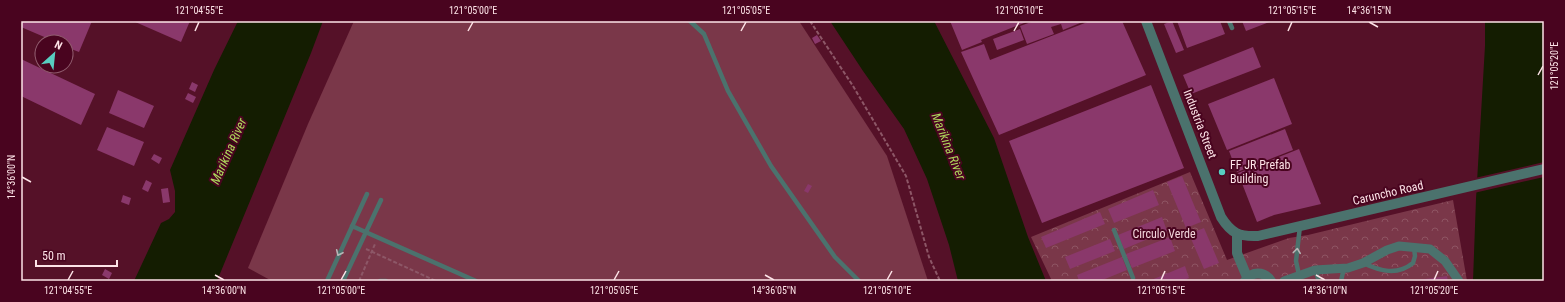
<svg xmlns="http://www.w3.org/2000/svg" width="1565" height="302" font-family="'Roboto Condensed',sans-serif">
<defs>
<pattern id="park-crowns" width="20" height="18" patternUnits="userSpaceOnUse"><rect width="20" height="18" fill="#7a3749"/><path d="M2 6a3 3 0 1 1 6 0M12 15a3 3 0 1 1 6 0" fill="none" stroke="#8e5463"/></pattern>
</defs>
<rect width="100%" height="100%" fill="#551128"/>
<path fill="#7a3749" d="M354,21H799L887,156L928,281H272L248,268L308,124Z"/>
<path fill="url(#park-crowns)" d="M1190,172L1227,260L1289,238L1308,235L1453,200L1467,281H1052L1031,237Z"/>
<path fill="#141d01" d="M238,21H323L311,53L217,281H134L161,223L169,219L175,212V191L170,170L214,70Z
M830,21H934L994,138L1028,237L1046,281H958L949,245L927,179L904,129L863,71Z
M1485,21H1544V281H1473L1476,199L1485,46Z"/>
<path fill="#551128" d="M1544,162V177L1474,193L1475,178Z"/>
<path fill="#8a386b" d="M21,21H92L79,52L66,47V42H56L21,27Z
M133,21H190L181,42Z
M950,21H1029L981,40L982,42L962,50Z
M1034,21H1085L1063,30L1061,24L1051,27L1054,34L1027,44L1020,26Z
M1090,21H1122L1146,75L999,135L961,52L984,44L990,60Z
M1172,21L1184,50L1176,53L1164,24Z
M1177,21H1220L1225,34L1187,48Z
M1242,21H1272L1246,31Z
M1020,29L1024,40L997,50L993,39Z
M817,35L821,41L815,44L812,38Z
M1253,47L1261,67L1191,94L1183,75Z
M21,59L95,94L81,125L21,96Z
M1274,78L1292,124L1227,150L1208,104Z
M192,82L198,85L195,92L189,89Z
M1151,85L1184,168L1042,223L1009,141Z
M118,90L154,106L144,128L109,113Z
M188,93L196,97L193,103L185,99Z
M107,127L144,142L134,166L97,150Z
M1285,129L1293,150L1237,172L1229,151Z
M1299,149L1321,204L1274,215L1257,222L1238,173Z
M154,154L162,158L159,164L151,159Z
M1182,176L1201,222L1186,228L1167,182Z
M146,180L152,183L148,192L142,189Z
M808,184L812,186L808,193L804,191Z
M168,188L170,202L163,203L161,189Z
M1153,190L1159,205L1114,223L1108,209Z
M123,195L131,198L129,205L121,202Z
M1100,212L1105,224L1046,248L1041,237Z
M1162,217L1167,231L1124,249L1118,235Z
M1204,228L1219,263L1204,269L1189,234Z
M1170,237L1175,251L1132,268L1126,254Z
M1110,239L1115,251L1070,269L1065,257Z
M1122,257L1127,270L1100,281H1079L1077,275Z
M1185,266L1189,278L1182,281H1149Z
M105,269L112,273L109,279L102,275Z
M1447,276L1448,281H1418V280Z"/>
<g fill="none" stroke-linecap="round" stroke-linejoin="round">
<path stroke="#8d5767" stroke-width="2" stroke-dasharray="4 2" stroke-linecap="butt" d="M810,21L853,86L906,176L929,257L940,281
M366,249L436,281
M359,281L375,244"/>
<path stroke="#4b726d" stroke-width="4.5" d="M690,21L704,34L728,91L771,166L835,257L859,281
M1229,21L1232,28
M352,226L476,281
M1114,230L1133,278
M1363,263C1380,271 1397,276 1413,263L1415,256L1414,248
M1315,270L1319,281
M1299,275L1296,261L1300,226
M327,281L367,194
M343,281L381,200
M380,281H386
M1341,281L1344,268"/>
<path stroke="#4b726d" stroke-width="9" d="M1284,281L1315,270L1348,268L1363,263L1387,250L1399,246L1430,249L1445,261L1459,281"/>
<path stroke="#4b726d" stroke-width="10" d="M1146,21L1221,217C1231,233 1239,237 1258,236L1544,169
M1237,234V253L1247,277
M1245,281C1252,271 1264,271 1271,281"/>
</g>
<defs><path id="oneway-chevron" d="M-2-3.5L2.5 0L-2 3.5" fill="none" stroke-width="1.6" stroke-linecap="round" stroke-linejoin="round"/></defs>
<g stroke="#b6b6b6">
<use href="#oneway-chevron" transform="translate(1297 251) rotate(-83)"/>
<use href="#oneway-chevron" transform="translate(339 253) rotate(115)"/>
</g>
<path fill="none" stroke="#fde3e7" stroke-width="1.5" d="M1369,22L1378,27M195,31L199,22M468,31L473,22M741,31L746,22M1014,31L1019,22M1288,31L1292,22M1538,75L1543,66M22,177L31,182M215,275L224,280M765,275L774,280M1316,275L1325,280M68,280L73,271M341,280L346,271M614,280L619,271M887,280L892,271M1161,280L1165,271M1434,280L1438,271"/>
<circle fill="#58cec1" stroke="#49041f" stroke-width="1.5" cx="1222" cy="172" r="4"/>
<g text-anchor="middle" stroke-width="4" stroke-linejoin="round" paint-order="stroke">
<g font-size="12" fill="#fde3e7" stroke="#49041f">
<text transform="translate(1200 124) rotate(69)" y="4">Industria Street</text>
<text transform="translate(1388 193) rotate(-13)" y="4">Caruncho Road</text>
</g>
<g font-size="12" fill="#fde3e7" stroke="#49041f" text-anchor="start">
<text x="1230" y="169">FF JR Prefab<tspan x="1230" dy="14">Building</tspan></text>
</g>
<g font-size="12" fill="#f3d7dc" stroke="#49041f">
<text x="1164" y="238">Circulo Verde</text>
</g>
<g font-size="13" font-style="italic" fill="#aed75c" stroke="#49041f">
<text transform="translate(949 146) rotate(68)" y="5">Marikina River</text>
<text transform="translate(228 151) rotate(-66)" y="5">Marikina River</text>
</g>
</g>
<rect width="1565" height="302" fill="none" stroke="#49041f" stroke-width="44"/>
<g transform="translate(54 54) rotate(27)"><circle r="19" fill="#49041f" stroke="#915d6f"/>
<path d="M0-3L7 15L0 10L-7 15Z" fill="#58cec1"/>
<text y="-6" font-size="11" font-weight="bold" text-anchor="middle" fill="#fde3e7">N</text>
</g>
<path d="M36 260v6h81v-6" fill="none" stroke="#fde3e7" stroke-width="2"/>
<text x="42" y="260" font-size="12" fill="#fde3e7" stroke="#49041f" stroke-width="3" paint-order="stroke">50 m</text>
<rect x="22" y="22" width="1521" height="258" fill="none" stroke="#fde3e7" stroke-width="1.5"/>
<g font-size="10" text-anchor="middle" fill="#fde3e7">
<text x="199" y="14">121°04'55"E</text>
<text x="473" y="14">121°05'00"E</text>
<text x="746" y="14">121°05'05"E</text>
<text x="1019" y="14">121°05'10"E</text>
<text x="1292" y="14">121°05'15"E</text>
<text x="1369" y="14">14°36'15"N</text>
<text transform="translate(1554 66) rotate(-90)" y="4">121°05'20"E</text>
<text transform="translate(11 177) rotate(-90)" y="4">14°36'00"N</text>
<text x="68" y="294">121°04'55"E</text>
<text x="224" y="294">14°36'00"N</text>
<text x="341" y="294">121°05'00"E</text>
<text x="614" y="294">121°05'05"E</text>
<text x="774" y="294">14°36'05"N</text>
<text x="887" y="294">121°05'10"E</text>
<text x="1161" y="294">121°05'15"E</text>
<text x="1325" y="294">14°36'10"N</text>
<text x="1434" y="294">121°05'20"E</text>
</g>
</svg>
